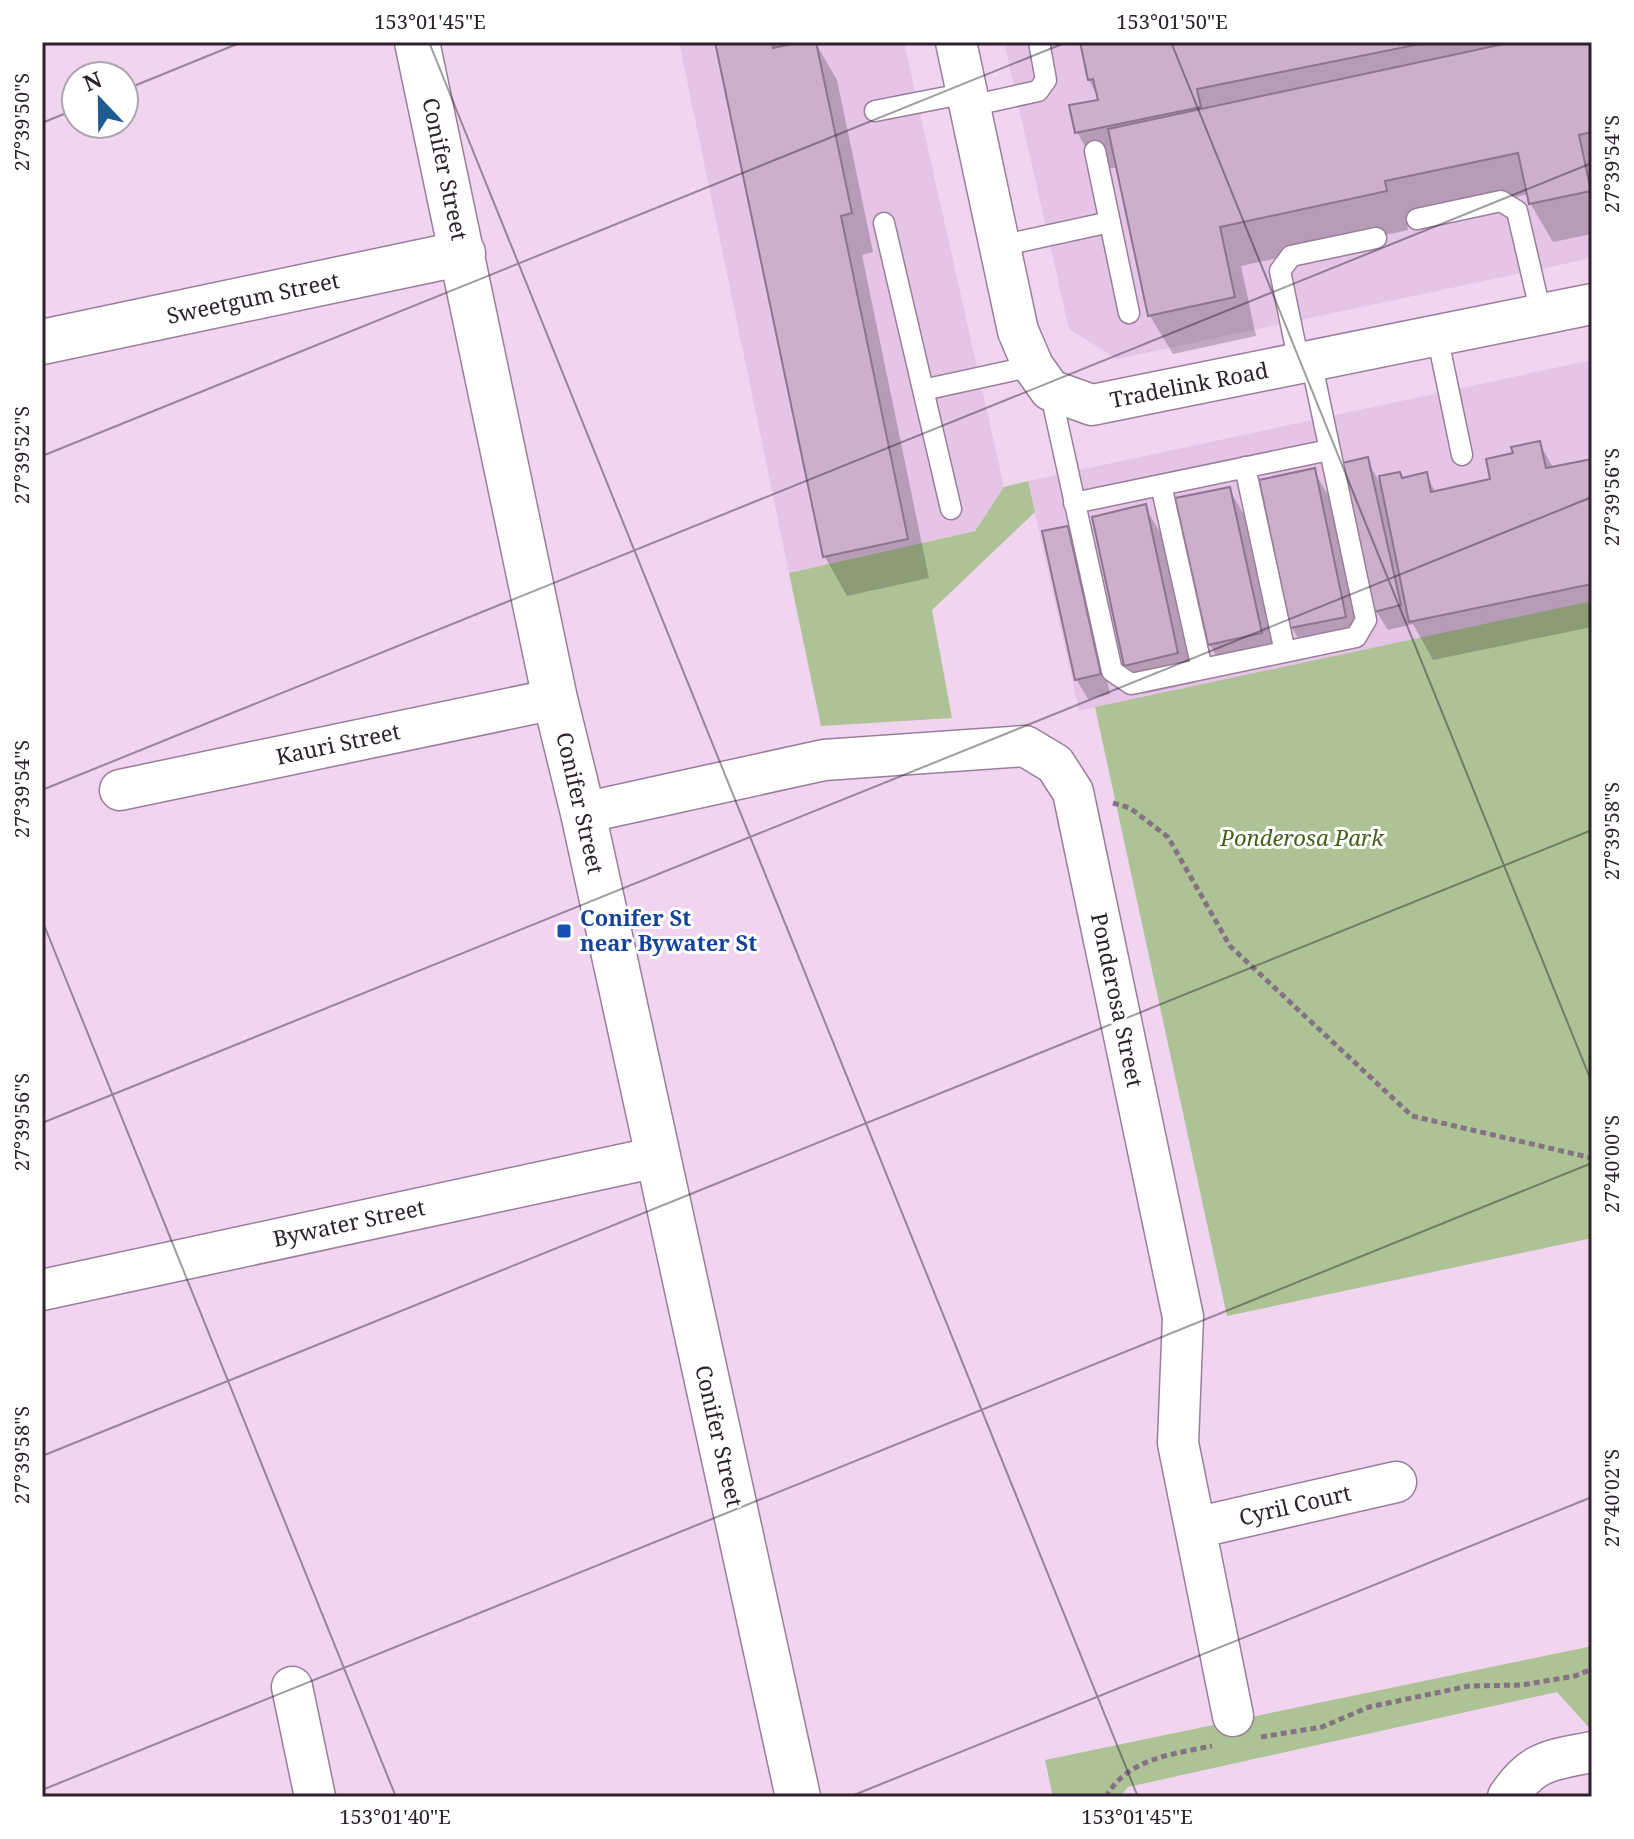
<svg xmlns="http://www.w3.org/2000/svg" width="1634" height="1839" font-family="'Noto Serif',serif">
<rect width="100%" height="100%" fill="#f1d4f0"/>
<path fill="#e5c4e5" d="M679,42H904L1004,487L975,531L789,573Z
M1004,42H1592V258L1117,359L1069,329Z
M1592,360V601L1079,711L1028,481Z"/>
<path fill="#aec395" d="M1028,481L1035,512L932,610L952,718L821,726L789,573L975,531L1004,487Z
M1592,601V1238L1227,1316L1095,707Z
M1592,1646V1731L1557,1692L1128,1787L1120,1797H1053L1045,1760Z"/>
<path fill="#0003" d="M717,42H815L837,80L873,252L862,255L929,578L847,596L825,557Z
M1082,42H1592V234L1553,242L1530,203L1529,194L1406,220L1408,230L1241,266L1256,336L1173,354L1150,316L1118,167L1099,171L1077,132L1100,101L1089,80Z
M1539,443L1554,469L1592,461V627L1433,660L1413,624L1388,630L1376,611L1367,460L1382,487L1426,475L1436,493L1493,481L1515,455Z
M1314,471L1331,500L1362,646L1309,657L1292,628L1261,482Z
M1229,489L1246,518L1278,663L1227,674L1210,645L1178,500Z
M1145,507L1162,536L1194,683L1143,694L1126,665Z
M1067,528L1078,547L1110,694L1088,699L1076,679Z"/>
<path fill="#ccb0cb" stroke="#8e748e" stroke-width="2" d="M715,42H772L773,48L801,42H816L852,213L841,216L908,539L823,557Z
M1080,42H1430L1197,89L1201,107L1075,133L1069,105L1098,100L1093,79L1088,80Z
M1513,42H1592V132L1579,135L1591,191L1529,204L1518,153L1385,181L1387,191L1220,227L1235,297L1148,316L1108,129Z
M1540,441L1546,468L1592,459V584L1409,622L1379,476L1400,472L1402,478L1427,472L1431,492L1490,479L1486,459L1513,453L1511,447Z
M1368,457L1401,605L1374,612L1342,463Z
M1315,468L1346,617L1290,628L1259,480Z
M1230,487L1262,633L1208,645L1175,498Z
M1146,504L1178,653L1124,666L1092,517Z
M1068,526L1101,674L1075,680L1042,531Z"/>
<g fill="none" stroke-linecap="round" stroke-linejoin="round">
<g stroke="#997f99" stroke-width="23">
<path id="service" d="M970,106L1038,91L1046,80L1039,42
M875,111L967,93
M1095,151L1129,313
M1417,219L1501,201L1517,211L1541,314
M884,223L951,509
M1000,246L1110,222
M1437,335L1462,455
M1299,363L1280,271L1291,256L1376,238
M923,390L1033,366
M1050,390L1112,671L1131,684L1356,637L1366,620L1311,361
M1245,467L1285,652
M1161,485L1202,669
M1074,503L1329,450"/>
</g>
<g stroke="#997f99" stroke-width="43">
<path id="minor" d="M956,42L1018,331L1033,366L1050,390L1092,405L1592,304
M120,790L555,699
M583,813L824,760L1025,746L1055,764L1073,792L1183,1317L1178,1443L1233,1716
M42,1290L657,1157
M1195,1528L1396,1482
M292,1687L315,1797
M1508,1797C1532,1760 1551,1760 1592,1752"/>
</g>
<g stroke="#997f99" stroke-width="47">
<path id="tertiary" d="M417,42L555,699L583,813L798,1797
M42,342L463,253"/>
</g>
<path stroke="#857285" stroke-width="5" stroke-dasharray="6 4" stroke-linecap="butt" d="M1113,803L1130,808L1168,837L1230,946L1412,1116L1592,1158
M1261,1737L1322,1727L1369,1707L1469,1686L1522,1685L1575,1676L1592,1669
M1106,1797C1127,1758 1174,1754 1212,1746"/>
<use href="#service" stroke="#fff" stroke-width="20"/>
<use href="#minor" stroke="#fff" stroke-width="40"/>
<use href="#tertiary" stroke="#fff" stroke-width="44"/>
</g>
<path fill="none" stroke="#2c212c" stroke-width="2" stroke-opacity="0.45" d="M429,42L1138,1797M1171,42L1592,1083M124,90L242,42M42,123L76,109M42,456L1067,42M42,790L1592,163M42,920L396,1797M42,1123L1592,497M42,1456L1592,830M42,1790L1592,1163M849,1797L1592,1497"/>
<rect fill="#1a4fb4" stroke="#fff" stroke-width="3" x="556" y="923" width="16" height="16" rx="4"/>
<g text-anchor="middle" stroke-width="6" stroke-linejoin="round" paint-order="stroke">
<g font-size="22" fill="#2c212c" stroke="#fff">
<text transform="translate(445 169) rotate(78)" y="8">Conifer Street</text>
<text transform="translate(253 298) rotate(-12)" y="8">Sweetgum Street</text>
<text transform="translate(1189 385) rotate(-11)" y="8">Tradelink Road</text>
<text transform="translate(338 744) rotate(-12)" y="8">Kauri Street</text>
<text transform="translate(580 803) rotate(77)" y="8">Conifer Street</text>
<text transform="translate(1117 1000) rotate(78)" y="8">Ponderosa Street</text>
<text transform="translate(349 1223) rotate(-12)" y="8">Bywater Street</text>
<text transform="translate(719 1436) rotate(77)" y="8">Conifer Street</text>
<text transform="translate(1295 1505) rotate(-13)" y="8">Cyril Court</text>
</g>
<g font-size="22" font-style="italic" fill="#455f18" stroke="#fff">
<text x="1302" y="846">Ponderosa Park</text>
</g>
<g font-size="22" font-weight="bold" fill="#164399" stroke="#fff" text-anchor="start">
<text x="580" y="926">Conifer St<tspan x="580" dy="25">near Bywater St</tspan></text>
</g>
</g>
<rect width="1634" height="1839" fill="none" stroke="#ffffff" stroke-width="88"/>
<g transform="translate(100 100) rotate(338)"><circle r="38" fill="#ffffff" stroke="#aba6ab" stroke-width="2"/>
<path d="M0-6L14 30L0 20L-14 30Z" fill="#1e5b91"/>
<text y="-12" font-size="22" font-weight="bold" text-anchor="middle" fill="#2c212c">N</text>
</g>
<rect x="44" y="44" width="1546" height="1751" fill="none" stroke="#2c212c" stroke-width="3"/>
<g font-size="20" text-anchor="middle" fill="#2c212c">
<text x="430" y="29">153°01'45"E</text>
<text x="1172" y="29">153°01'50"E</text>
<text transform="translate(22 122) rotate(-90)" y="7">27°39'50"S</text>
<text transform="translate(1612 164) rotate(-90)" y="7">27°39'54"S</text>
<text transform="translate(22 455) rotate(-90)" y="7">27°39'52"S</text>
<text transform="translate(1612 497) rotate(-90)" y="7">27°39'56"S</text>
<text transform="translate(22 789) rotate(-90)" y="7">27°39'54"S</text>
<text transform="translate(1612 831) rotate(-90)" y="7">27°39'58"S</text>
<text transform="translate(22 1122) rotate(-90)" y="7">27°39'56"S</text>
<text transform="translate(1612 1164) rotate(-90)" y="7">27°40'00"S</text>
<text transform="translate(22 1455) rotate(-90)" y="7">27°39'58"S</text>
<text transform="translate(1612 1498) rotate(-90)" y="7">27°40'02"S</text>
<text x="395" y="1824">153°01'40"E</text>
<text x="1137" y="1824">153°01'45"E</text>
</g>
</svg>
